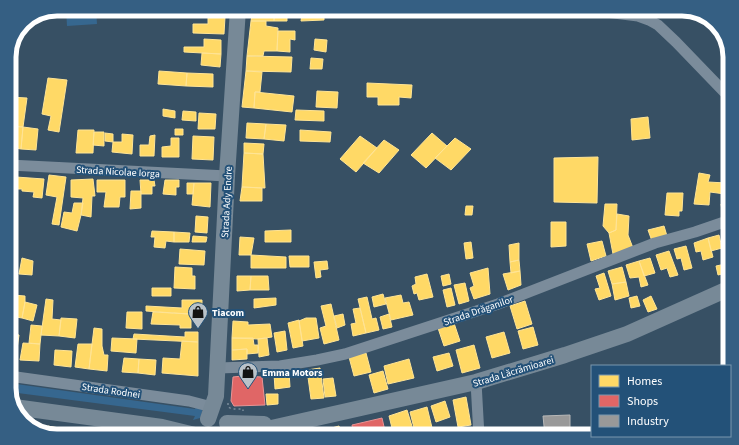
<svg xmlns="http://www.w3.org/2000/svg" width="739" height="445" font-family="'Source Sans 3',sans-serif">
<rect width="100%" height="100%" fill="#375064"/>
<path fill="#36678f" d="M66,9H96L97,24L67,26Z
M9,383L195,409L196,405L202,408V412L200,418L193,420L195,416L10,392Z"/>
<path fill="#ffd966" stroke="#ffe494" d="M148,9H164V13L148,12Z
M164,9H180V14L164,13Z
M180,9H192L191,14H180Z
M205,9H225L224,14L204,13Z
M253,9H275L274,21H251Z
M287,12V21H274V13Z
M324,12V20L301,21L302,13Z
M208,16L225,17L224,34L193,33V24H208Z
M251,21H266V26L278,28L277,51H264L263,56H247Z
M278,31H295V40L290,39V52L277,51Z
M204,39L221,40V54L184,52V47H204Z
M315,39L327,40L326,52L314,50Z
M202,53L221,54L220,67L201,65Z
M247,56L292,57L291,72L246,71Z
M311,58L323,59L322,69H310Z
M159,71L187,73L186,86L158,84Z
M246,71L262,72L260,92H255L254,108L242,107Z
M187,73L213,74V87L186,86Z
M48,78L67,80L59,132L48,130L51,116L42,114Z
M367,83L412,85L411,98L399,97V105H378V97H367Z
M317,91L338,92L337,108L316,107Z
M255,92L294,96L292,112L254,108Z
M9,97L27,98L23,127L12,126L14,112L9,111Z
M163,109L175,111V118L163,116Z
M296,110L324,111V121L295,120Z
M183,111L196,112V121L182,120Z
M199,113L216,114L215,129H198Z
M648,117L650,138L632,140L631,119Z
M247,123L266,124L264,139L246,138Z
M266,124L286,125L284,141L264,139Z
M9,126L23,127L21,149L9,147Z
M23,127L38,129L36,150L21,149Z
M175,129H183V135H175Z
M78,130H94L93,153H76Z
M300,130L331,132L330,142L300,141Z
M94,132H104V146L93,145Z
M105,133L113,134V142L105,141Z
M432,133L447,146L426,168L411,155Z
M122,134L133,135L132,154L112,152L113,142H122Z
M155,135L154,156H140V145H149L150,136Z
M193,136L214,137L213,160L192,159Z
M360,136L377,148L356,172L340,159Z
M171,138H179V157H162V147L171,146Z
M455,138L471,149L451,170L435,158Z
M384,140L399,150L379,173L363,163Z
M244,143L264,144L263,154L244,153Z
M244,153L263,154L265,188L242,187Z
M598,157L597,203L554,202V158Z
M699,173L710,175L708,182L726,183L725,194L710,192L709,205L694,204Z
M49,175L66,177L59,225L52,224L57,197L46,195Z
M9,177L15,178L14,210H9Z
M16,177L44,179L42,198L33,197L34,192L22,191V189H16Z
M93,179L95,196H92L91,217L81,215L83,198L71,197V180Z
M97,180H125V197H120L119,207H104L106,192H97Z
M140,180H154L155,186H152V194H141Z
M165,180H179V187H176V195L163,194Z
M187,183H194L193,194H187Z
M194,183H211L210,207L192,205Z
M242,187L262,188V201H240Z
M131,191H141V208L130,209Z
M667,193H683L682,211H679V216L665,215Z
M730,201V215L723,217L721,204Z
M74,203H83L81,215L77,231L61,227L64,212L72,213Z
M605,204H617L616,230L609,233L603,226Z
M466,206H473L472,215H465Z
M9,210L17,211L15,222L9,221Z
M617,214L629,216L628,235L633,248L613,254L609,233L616,230Z
M196,216L208,217L207,233L195,232Z
M551,222H566V246L551,247Z
M664,226L667,236L652,241L648,230Z
M291,230V242H265V231Z
M152,231L174,232V242L166,241L165,248L154,247L155,237H151Z
M174,232L190,233L189,242H174Z
M719,235L722,248L711,251L708,238Z
M193,236L207,237L206,242H192Z
M240,237L254,238L251,255H239Z
M708,238L713,257L703,260L701,251L696,252L694,243Z
M602,241L606,256L591,261L587,244Z
M471,242L473,258L466,259L464,243Z
M519,243V260L510,262L509,245Z
M686,246L692,268L684,270L681,258L677,259L674,249Z
M180,249L205,251L204,265L179,264Z
M669,251L678,275L670,277L667,268L661,270L656,255Z
M730,252V259L725,260L723,254Z
M251,255L286,257V268H251Z
M289,256H309V267H290Z
M22,258L33,261L32,275L19,274Z
M650,258L655,273L644,276L639,261Z
M519,260L520,271L511,273L510,262Z
M327,261L328,269L320,270L321,277L316,278L314,262Z
M639,261L648,285L641,287L639,277L630,278L626,265Z
M730,263V272L718,275L716,266Z
M175,267L192,268V276H195V289L174,288Z
M622,267L626,282L612,284L608,271Z
M488,268L490,294L474,299L470,288L474,286L470,273Z
M520,271L521,285L508,290L503,274Z
M604,273L611,296L599,300L595,289L600,288L596,276Z
M427,274L433,297L419,300L417,293L414,294L412,286L416,284L415,277Z
M449,274L451,284L443,286L441,276Z
M237,276H251L250,290L237,291Z
M251,276H268L269,290H250Z
M626,282L629,296L615,300L612,284Z
M465,283L469,301L459,304L454,285Z
M152,288H171V296H152Z
M451,288L455,305L447,307L443,290Z
M383,294L386,304L374,307L372,297Z
M13,295L25,296V302L22,318L10,316Z
M401,295L403,303L409,302L413,315L391,320L385,298Z
M637,296L640,306L631,308L629,298Z
M651,296L657,309L648,312L643,300Z
M367,297L372,319L376,318L379,330L366,333L358,299Z
M276,298V305L254,308V299Z
M46,299L53,300L52,319L61,320L59,336L41,335Z
M182,300H202V315L146,311V306L182,308Z
M525,301L532,324L517,329L510,306Z
M25,302L37,305L33,321L22,318Z
M331,304L339,340L324,344L320,328L326,326L321,306Z
M360,308L366,333L353,336L351,324L356,323L353,309Z
M127,312H142V329L126,328Z
M153,312L191,314V328H180V325L151,324Z
M343,314L345,325L337,328L334,316Z
M389,314L392,327L383,329L380,317Z
M61,318L77,319L75,338L59,336Z
M306,318H316L319,338L302,341L299,321Z
M299,320L303,346L293,348L288,323Z
M233,321L248,322V325L270,324L272,337L258,339L232,338Z
M454,323L460,341L444,346L438,328Z
M31,325L42,326L40,344L29,343Z
M533,327L538,345L523,349L518,331Z
M94,328L102,329V346L104,355H108L107,371L89,369Z
M285,331L287,350L277,352L274,333Z
M185,332H198V342L133,339L134,334L185,337Z
M504,332L510,353L492,358L486,337Z
M9,333L19,335L16,356L9,355Z
M112,338L137,339L136,353L111,351Z
M232,338H253L254,345H258V353L247,354V349L232,350Z
M267,338L269,355L259,357L258,339Z
M182,341L198,342V376L162,373L163,358L180,359Z
M23,343L40,344L39,361L20,360Z
M78,344H92L89,369L75,367Z
M474,345L480,368L462,373L456,350Z
M247,349V359L232,360V350Z
M55,350L72,351L71,367L54,365Z
M366,353L371,372L354,376L349,357Z
M449,353L453,366L437,371L433,357Z
M124,358L139,359L138,373L122,372Z
M139,359L156,360L155,375L138,373Z
M409,359L414,378L388,384L384,366Z
M320,368L324,398L311,399L307,370Z
M383,371L388,389L374,393L369,375Z
M289,372L290,387L275,389L274,374Z
M333,378L336,396L325,397L323,379Z
M266,394H278V404L267,405Z
M466,397L471,425L458,427L453,400Z
M445,401L450,417L436,422L431,406Z
M427,407L434,436H416L410,412Z
M407,410L415,436H394L389,416Z
M25,422L39,425L37,431L33,429Z
M48,426L72,431L71,436H57L47,433Z
M339,426L342,436H302Z"/>
<path fill="#e06666" stroke="#e99494" d="M242,376L262,377L265,405L234,406L231,401L233,377Z
M382,418L385,431L366,436H354L352,425Z"/>
<path fill="#999" stroke="#b8b8b8" d="M570,415V436H545L543,416Z"/>
<g fill="none" stroke-linecap="round" stroke-linejoin="round">
<path stroke="#7b8c9b" stroke-width="1.5" stroke-dasharray="2 3" stroke-linecap="butt" d="M228,403V407L232,409H243V411"/>
<path stroke="#7b8c9b" stroke-width="11" d="M582,9L638,16L649,20L658,25L676,42L730,98
M9,165L227,176
M218,368L280,366L317,360L345,354L498,304L655,243L695,232L730,220
M9,376L189,401L212,407
M476,382L479,436"/>
<path stroke="#778997" stroke-width="16" d="M14,407L162,427L199,436
M208,419L216,396L227,176L238,9
M227,423L264,424
M236,436L476,382L565,355L627,334L730,288"/>
</g>
<defs>
<g id="shop-pin" transform="scale(1)"><path d="M0 17L-7.5 6A9.5 9.5 0 1 1 7.5 6Z" fill="#b9c2c9" stroke="#235178"/><path d="M-5-2.5h2.3a2.7 3.5 0 0 1 5.4 0H5L5.5 6h-11ZM-1.5-2.5h3a1.5 2.3 0 0 0-3 0Z" fill="#111"/></g>
</defs>
<g fill-rule="evenodd">
<use href="#shop-pin" x="198" y="312"/>
<use href="#shop-pin" x="248" y="372"/>
</g>
<g text-anchor="middle" stroke-width="4" stroke-linejoin="round" paint-order="stroke">
<g font-size="10" fill="#fff" stroke="#235178">
<text transform="translate(118 171) rotate(3)" y="4">Strada Nicolae Iorga</text>
<text transform="translate(226 202) rotate(-87)" y="4">Strada Ady Endre</text>
<text transform="translate(478 310) rotate(-19)" y="4">Strada Drăganilor</text>
<text transform="translate(513 371) rotate(-17)" y="4">Strada Lăcrămioarei</text>
<text transform="translate(111 390) rotate(8)" y="4">Strada Rodnei</text>
</g>
<g font-size="10" font-weight="bold" fill="#fff" stroke="#235178" text-anchor="start">
<text x="212" y="316">Tiacom</text>
<text x="262" y="376">Emma Motors</text>
</g>
</g>
<path d="M0 0H739V445H0ZM57 16H682A41 41 0 0 1 723 57V388A41 41 0 0 1 682 429H57A41 41 0 0 1 16 388V57A41 41 0 0 1 57 16Z" fill="#355f83" fill-rule="evenodd"/>
<path fill="none" stroke="#fff" stroke-width="5" d="M57 16H682A41 41 0 0 1 723 57V388A41 41 0 0 1 682 429H57A41 41 0 0 1 16 388V57A41 41 0 0 1 57 16Z"/>
<rect x="591" y="365" width="140" height="72" fill="#235178" stroke="#7b97ae"/>
<rect x="599" y="375" width="20" height="12" fill="#ffd966" stroke="#7b97ae"/>
<text x="627" y="385" font-size="12" fill="#ffffff">Homes</text>
<rect x="599" y="395" width="20" height="12" fill="#e06666" stroke="#7b97ae"/>
<text x="627" y="405" font-size="12" fill="#ffffff">Shops</text>
<rect x="599" y="415" width="20" height="12" fill="#999999" stroke="#7b97ae"/>
<text x="627" y="425" font-size="12" fill="#ffffff">Industry</text>
</svg>
